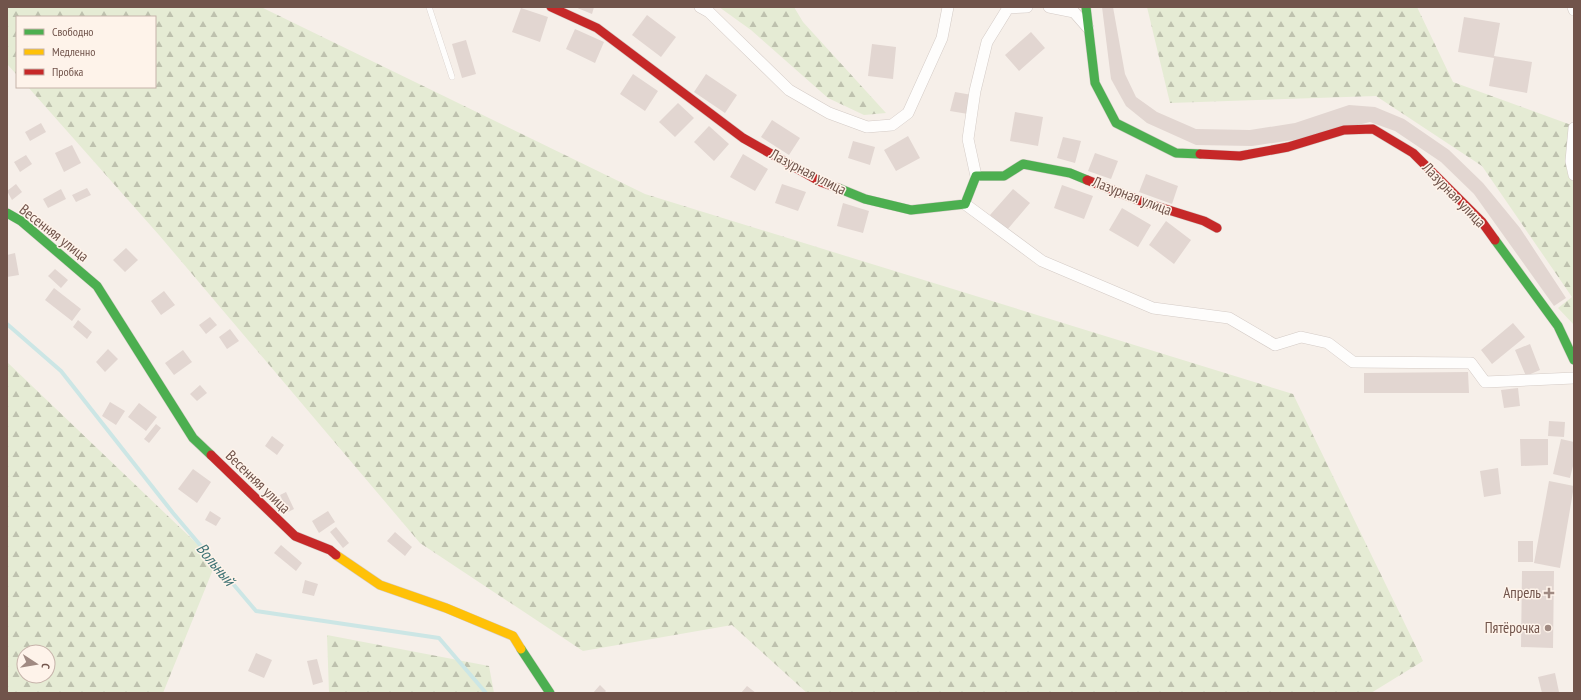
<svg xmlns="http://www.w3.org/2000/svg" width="1581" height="700" font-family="'PT Sans Narrow',sans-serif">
<defs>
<pattern id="forest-firs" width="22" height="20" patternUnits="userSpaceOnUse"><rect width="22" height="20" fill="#e5ebd4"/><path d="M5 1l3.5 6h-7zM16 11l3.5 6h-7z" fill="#bec1ae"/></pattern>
</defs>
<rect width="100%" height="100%" fill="#f6efe9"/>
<path fill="url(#forest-firs)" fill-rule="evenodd" d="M7,7H261L645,194L1293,394L1423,661L1371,693H807L732,625L583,651L420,543L159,235L28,87H155V17H17V75L7,64Z
M719,7H794L803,22L886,113L864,115L828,98L751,30Z
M1147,7H1417L1453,82L1574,126V325L1558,308L1572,297L1482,166L1376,96L1170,103Z
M7,362L216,562L163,693H7ZM24,652H48V676H24Z
M327,635L489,666L494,693H329Z"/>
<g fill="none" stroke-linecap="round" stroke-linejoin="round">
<path stroke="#cce6e5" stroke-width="4" d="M7,324L61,371L173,513L256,611L439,638L486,693"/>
</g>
<path fill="#e2d6d1" d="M575,7H594L592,14Z
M1102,7H1113L1125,74L1136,97L1157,112L1196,129L1250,130L1295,123L1349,105L1375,107L1404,119L1449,150L1483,183L1520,228L1566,298L1554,306L1474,194L1441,162L1395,131L1370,122L1300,139L1252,146L1196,145L1147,123L1126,106L1111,79Z
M521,8L548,17L540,42L512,32Z
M647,15L676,37L661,57L632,35Z
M1464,17L1500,23L1494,56L1532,62L1527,93L1489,86L1494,58L1458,52Z
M575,29L604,42L595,63L566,49Z
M1031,32L1045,48L1019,71L1005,55Z
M466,40L476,74L462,78L452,44Z
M872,44L896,47L893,79L868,76Z
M633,74L658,91L645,111L620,94Z
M706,74L737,95L725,113L694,92Z
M955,92L972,95L968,114L950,111Z
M678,103L694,118L675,137L659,122Z
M1015,112L1043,117L1038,146L1010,141Z
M772,120L800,138L789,155L761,137Z
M41,123L46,132L30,141L25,132Z
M709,126L729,144L714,161L694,142Z
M908,136L920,158L896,171L884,150Z
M1063,137L1081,141L1075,163L1057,158Z
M853,141L875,147L870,165L848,158Z
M72,145L81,163L64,172L55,153Z
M1095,153L1118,161L1111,179L1088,171Z
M743,154L768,169L755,191L730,177Z
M26,155L32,164L20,172L14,162Z
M1146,174L1178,186L1172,204L1139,192Z
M16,184L22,192L12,200L7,191Z
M782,184L806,192L798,211L775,203Z
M1062,185L1093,196L1084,219L1054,208Z
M87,188L91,195L76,202L72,195Z
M61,189L66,199L48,208L43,199Z
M1013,189L1030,203L1007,230L990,215Z
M843,203L869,211L863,233L837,226Z
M1122,208L1151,225L1138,247L1109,230Z
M1166,221L1191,240L1174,264L1149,245Z
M126,248L138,260L125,272L113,260Z
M15,253L19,275L7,277V255Z
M55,269L68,280L61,288L48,276Z
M54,288L81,309L72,321L45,300Z
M164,291L175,305L161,315L151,301Z
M210,317L217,325L206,334L199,325Z
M78,320L92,332L87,339L73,327Z
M1513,323L1525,337L1492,364L1481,350Z
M230,329L239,341L227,349L219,337Z
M1530,344L1540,370L1526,376L1515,350Z
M108,349L118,359L105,372L96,362Z
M183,350L192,362L174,375L165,363Z
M1468,372L1469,393H1364V373Z
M200,385L207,393L197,401L190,394Z
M1518,388L1520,406L1504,408L1501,390Z
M110,402L125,411L116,425L102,416Z
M139,403L157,417L146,431L128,417Z
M1549,421L1565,422L1564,437L1548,436Z
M156,424L161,428L149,443L144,439Z
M272,436L284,445L277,455L265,446Z
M1520,439H1548V465L1521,466Z
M1561,439L1574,442V462L1570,478L1553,474Z
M1498,468L1501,494L1484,497L1480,471Z
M193,469L211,482L197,503L178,489Z
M1549,481L1574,486L1560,568L1534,563Z
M286,492L294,509L288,512L280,495Z
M210,511L221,518L216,526L205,520Z
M328,511L335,522L319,533L312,521Z
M336,527L349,543L343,548L330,532Z
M395,532L412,547L405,556L387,541Z
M1518,541H1533V562H1518Z
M281,545L302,563L296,571L274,553Z
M1522,571H1554L1553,648L1521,647Z
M305,580L318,584L314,596L302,593Z
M256,653L272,660L264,678L248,671Z
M317,659L323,682L313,685L307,661Z
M1555,673L1559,692L1542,693L1538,677Z
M600,685L606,691L604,693H593Z
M747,686L756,693H741Z"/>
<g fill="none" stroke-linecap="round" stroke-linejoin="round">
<g stroke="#d4cbc6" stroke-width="6">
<path id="lane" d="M429,7L452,77"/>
</g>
<g stroke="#d4cbc6" stroke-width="12">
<path id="street" d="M700,7L709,12L789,90L829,113L867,127L892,125L908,113L942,38L948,7
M1049,7L1074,12L1088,28
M1573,7L1574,10
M1574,128L1571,161L1574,175
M976,176L968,139L975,91L987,42L1008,8L1027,7
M965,204L1042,261L1153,308L1229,318L1275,345L1301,337L1328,343L1353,362L1471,363L1485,382L1574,378"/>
</g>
<g stroke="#d4cbc6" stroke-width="10">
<path id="fast" d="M1086,7L1095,83L1116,123L1176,153L1200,154
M838,188L865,199L911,210L965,204L976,176H1004L1023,164L1070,173L1087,180
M7,213L21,221L97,286L193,438L211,455
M1495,240L1558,326L1574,360
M521,649L550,693"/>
</g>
<g stroke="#d4cbc6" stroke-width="10">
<path id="slow" d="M336,555L380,585L446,608L513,636L521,649"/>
</g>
<g stroke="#d4cbc6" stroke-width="10">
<path id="jam" d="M551,7L597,28L743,138L821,182L838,188
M1200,154L1240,156L1288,147L1344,130L1373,129L1413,153L1482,222L1495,240
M1087,180L1146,203L1204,221L1217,228
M211,455L295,536L330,550L336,555"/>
</g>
<use href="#lane" stroke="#fefdfc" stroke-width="5.5"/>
<use href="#street" stroke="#fefdfc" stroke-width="11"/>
<use href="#fast" stroke="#4caf50" stroke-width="9"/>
<use href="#slow" stroke="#ffc107" stroke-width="9"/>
<use href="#jam" stroke="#c62828" stroke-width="9"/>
</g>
<g fill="#a08a82" stroke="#fef3ea" stroke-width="1.5">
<path d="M1547 587h4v4h4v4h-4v4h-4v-4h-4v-4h4z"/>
<circle cx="1548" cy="628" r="4"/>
</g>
<g text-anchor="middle" stroke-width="3" stroke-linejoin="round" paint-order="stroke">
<g font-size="15" fill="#71544b" stroke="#fef3ea">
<text transform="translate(808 172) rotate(27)" y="5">Лазурная улица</text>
<text transform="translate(1454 195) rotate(46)" y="5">Лазурная улица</text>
<text transform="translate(1132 196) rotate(21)" y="5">Лазурная улица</text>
<text transform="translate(54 233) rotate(38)" y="5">Весенняя улица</text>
<text transform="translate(258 482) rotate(44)" y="5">Весенняя улица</text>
</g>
<g font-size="15" fill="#71544b" stroke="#fef3ea" text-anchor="end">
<text x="1541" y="598">Апрель</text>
<text x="1540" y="633">Пятёрочка</text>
</g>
<g font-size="16" font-style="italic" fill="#407476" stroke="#fef3ea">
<text transform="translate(216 564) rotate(50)" y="6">Вольный</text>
</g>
</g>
<rect width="1581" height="700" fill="none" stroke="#71544b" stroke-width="16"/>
<rect x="16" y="16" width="140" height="72" fill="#fef3ea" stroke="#c6b3aa"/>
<rect x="24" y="29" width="20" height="6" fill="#4caf50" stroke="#c6b3aa"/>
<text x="52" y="36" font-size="12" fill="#71544b">Свободно</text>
<rect x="24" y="49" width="20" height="6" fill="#ffc107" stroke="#c6b3aa"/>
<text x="52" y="56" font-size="12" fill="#71544b">Медленно</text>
<rect x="24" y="69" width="20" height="6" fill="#c62828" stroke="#c6b3aa"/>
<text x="52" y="76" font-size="12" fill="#71544b">Пробка</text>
<g transform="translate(36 664) rotate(102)"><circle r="19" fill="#fef3ea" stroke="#c6b3aa"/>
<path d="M0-3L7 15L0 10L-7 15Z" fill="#a08a82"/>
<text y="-6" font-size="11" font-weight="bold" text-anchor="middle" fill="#71544b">С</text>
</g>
</svg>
